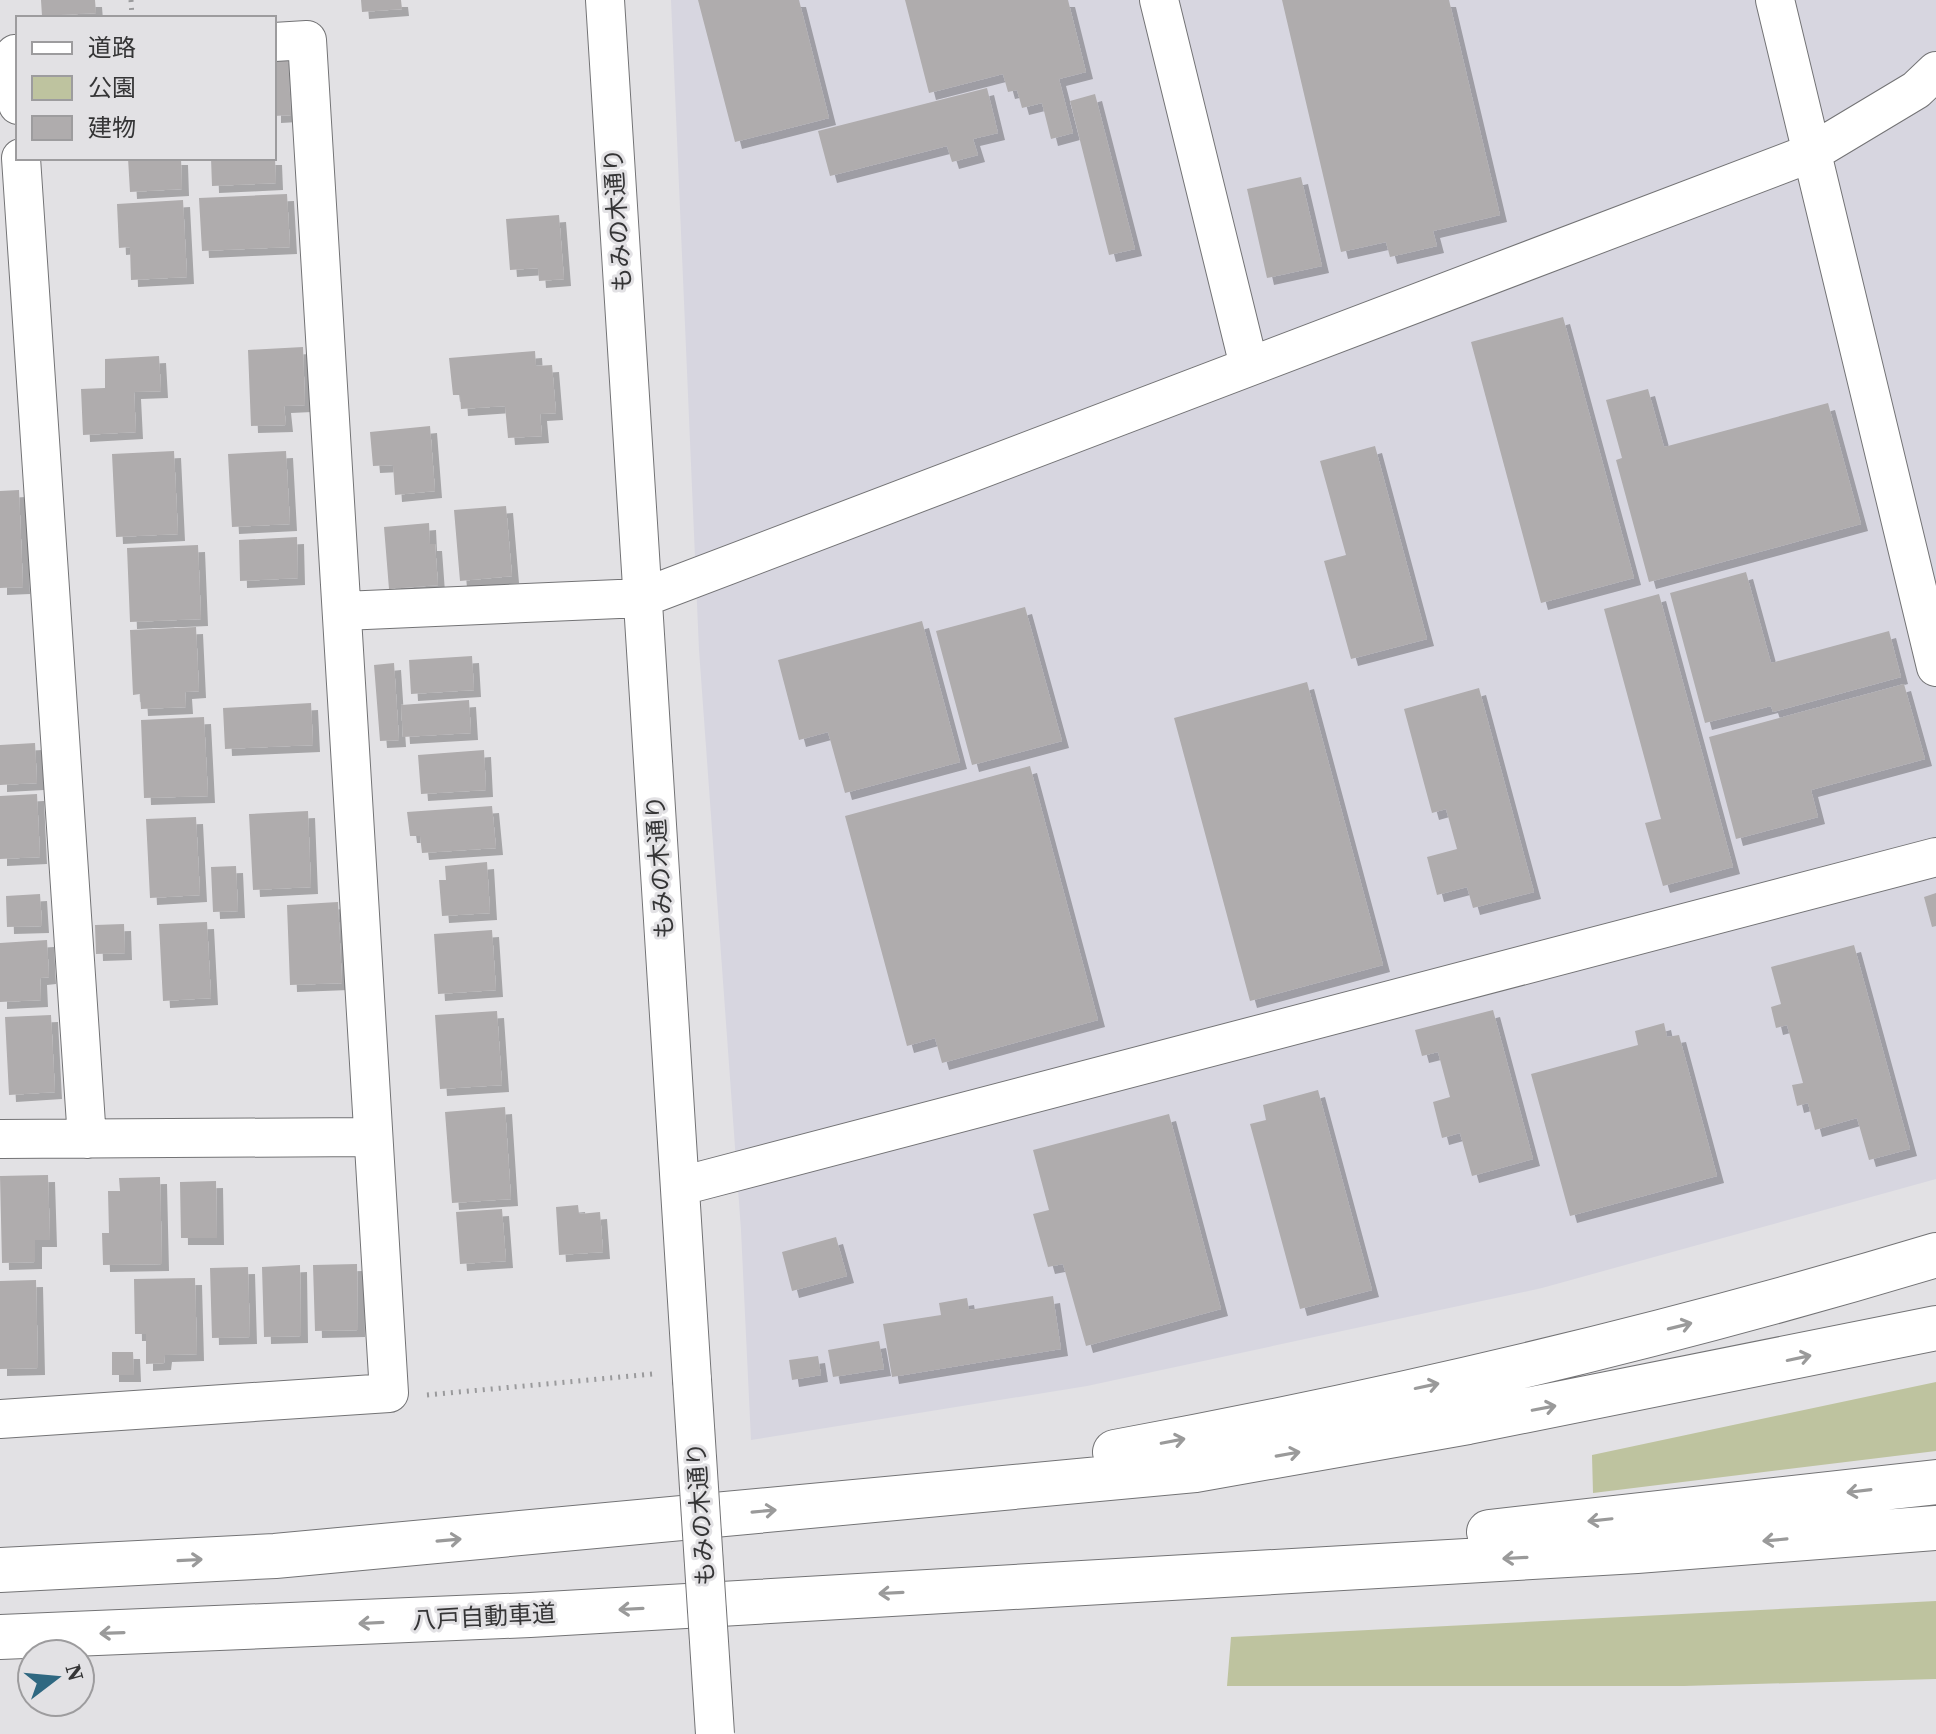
<svg xmlns="http://www.w3.org/2000/svg" width="1936" height="1734" font-family="'Source Serif 4','Noto Sans JP',serif">
<defs>
<filter id="shadow"><feDropShadow dx="7" dy="7" stdDeviation="0" flood-color="#0004"/></filter>
</defs>
<rect width="100%" height="100%" fill="#e2e1e4"/>
<path fill="#d7d6e0" d="M671,0H1936V1179L1542,1288L1087,1386L751,1440L741,1230L699,650Z"/>
<path fill="#bec39f" d="M1936,1382V1451L1593,1493L1592,1455Z
M1936,1601V1679L1684,1686H1227L1231,1637Z"/>
<path fill="#afacad" filter="url(#shadow)" d="M41,0H95L96,13L42,16Z
M361,0H401L402,9L362,12Z
M698,0H799L829,118L735,142Z
M905,0H1068L1086,72L1059,79L1073,133L1051,139L1042,103L1022,108L1017,90L1008,92L1003,74L929,93Z
M1282,0H1449L1500,215L1433,231L1437,246L1390,257L1386,242L1341,252Z
M288,56L291,115L274,116V57Z
M987,88L998,133L973,139L978,155L952,162L947,146L830,176L818,131Z
M1095,94L1135,249L1109,255L1070,101Z
M128,158H181L182,189L130,192Z
M211,158H275L276,183L212,186Z
M1301,177L1322,266L1267,278L1247,189Z
M287,194L290,247L202,251L199,198Z
M183,200L187,277L131,280L130,247L119,248L117,204Z
M559,215L564,279L539,281L538,268L510,270L506,219Z
M1563,317L1634,578L1541,603L1471,342Z
M303,347L305,405L284,406L286,425L251,426L248,350Z
M535,351L536,366L552,365L556,413L540,414L542,436L508,438L505,406L461,409L460,395H453L449,358Z
M159,356L161,391L134,392L136,432L83,435L81,389L105,388V359Z
M1648,389L1664,447L1828,403L1861,524L1649,582L1616,460L1622,458L1606,400Z
M430,426L435,491L395,495L393,465L373,466L370,432Z
M1375,446L1427,639L1351,659L1324,561L1346,555L1320,461Z
M174,451L178,534L116,537L112,454Z
M286,451L290,524L232,527L228,454Z
M19,490L23,587L0,588V491Z
M506,506L512,576L460,581L454,510Z
M429,523L430,544H435L438,585L389,589L384,527Z
M297,537L298,578L240,581L239,540Z
M198,545L201,619L130,622L127,548Z
M1746,572L1771,663L1889,631L1901,677L1773,712L1771,706L1705,723L1670,593Z
M1659,594L1733,867L1663,886L1645,823L1661,819L1604,609Z
M1025,607L1062,741L972,765L936,631Z
M922,621L960,762L845,793L828,732L799,740L778,660Z
M196,627L199,691L185,692L186,707L141,709L140,694L133,695L130,630Z
M472,656L474,690L411,694L409,660Z
M394,663L399,740L380,741L374,665Z
M1307,682L1383,965L1250,1001L1174,718Z
M1904,684L1925,759L1811,790L1818,817L1736,839L1709,737Z
M1479,688L1534,892L1473,908L1467,887L1437,895L1427,857L1457,849L1446,809L1432,813L1404,709Z
M469,700L471,733L403,737L401,705Z
M311,703L313,745L225,749L223,708Z
M204,717L208,796L144,798L141,720Z
M35,743L37,783L0,785V745Z
M484,750L486,790L421,794L418,755Z
M1030,766L1098,1020L942,1063L935,1038L907,1046L845,816Z
M37,794L40,857L0,859V796Z
M492,806L496,848L422,853L420,836H410L407,812Z
M308,811L311,887L253,890L249,814Z
M196,817L200,895L150,898L146,819Z
M487,862L490,913L442,916L439,880H446L445,866Z
M236,866L238,911L213,912L211,867Z
M1936,893V926L1932,927L1924,897Z
M40,894L42,926L7,927L6,896Z
M338,902L342,983L290,985L287,905Z
M207,922L211,998L163,1001L159,924Z
M124,924L125,953L96,954L95,925Z
M492,930L496,990L438,994L434,934Z
M47,940L49,977L40,978L41,1000L0,1002V943Z
M1854,945L1910,1149L1869,1160L1857,1118L1815,1130L1808,1103L1797,1106L1792,1085L1803,1083L1787,1025L1776,1028L1771,1007L1781,1004L1771,967Z
M1493,1010L1533,1159L1472,1176L1460,1133L1442,1138L1433,1102L1450,1097L1438,1052L1422,1056L1415,1030Z
M497,1011L502,1085L440,1089L435,1015Z
M51,1015L55,1092L9,1095L5,1017Z
M1664,1023L1667,1037L1679,1035L1717,1176L1570,1216L1531,1074L1638,1045L1635,1031Z
M1318,1090L1372,1290L1300,1309L1250,1124L1266,1120L1263,1105Z
M505,1107L511,1199L452,1203L445,1112Z
M1169,1114L1221,1309L1086,1346L1063,1264L1048,1267L1033,1214L1049,1210L1033,1150Z
M48,1175L50,1240H35V1262L2,1263L0,1176Z
M160,1177L162,1264L103,1265L102,1233H109L108,1191H120L119,1178Z
M216,1181L217,1238H181L180,1182Z
M578,1205L579,1214L600,1212L603,1252L559,1255L556,1207Z
M502,1209L506,1261L460,1264L456,1212Z
M836,1237L847,1276L792,1291L782,1252Z
M357,1264L358,1330L315,1331L313,1265Z
M300,1265L301,1336L264,1337L262,1267Z
M248,1267L250,1337L212,1338L210,1268Z
M195,1278L197,1354L165,1355L164,1363L146,1364V1334H135L134,1279Z
M36,1280L38,1368L0,1369V1281Z
M1053,1296L1061,1349L892,1377L883,1324L941,1315L939,1303L967,1298L969,1310Z
M879,1341L884,1369L833,1377L828,1350Z
M112,1352H133L134,1375H112Z
M818,1356L821,1375L792,1380L789,1360Z"/>
<g fill="none" stroke-linecap="round" stroke-linejoin="round">
<g stroke="#737375" stroke-width="40">
<path id="minor" d="M605,0L692,1380
M1159,0L1249,366
M1775,0L1936,667
M15,54L18,105
M21,158L87,1139
M343,611L642,598L1811,153L1916,90L1936,71
M0,1139L371,1137
M681,1186L1936,857
M0,1419L389,1393L307,40L274,42"/>
</g>
<g stroke="#737375" stroke-width="46">
<path id="highway" d="M1115,1452C1391,1401 1667,1336 1936,1255
M1489,1532L1936,1482
M0,1570L275,1556L1195,1470L1468,1422L1936,1328
M0,1637L530,1615L1637,1551L1936,1528"/>
</g>
<path stroke="#9a9a9c" stroke-width="5" stroke-dasharray="2 6" stroke-linecap="butt" d="M131,0L132,18
M427,1395L653,1374"/>
<use href="#minor" stroke="#fff" stroke-width="38"/>
<use href="#highway" stroke="#fff" stroke-width="44"/>
<g stroke="#737375" stroke-width="40" stroke-linecap="butt">
<path id="minor-bridge" d="M692,1380L715,1734"/>
</g>
<use href="#minor-bridge" stroke="#fff" stroke-width="38"/>
</g>
<defs><path id="oneway-shaft" d="M-6 0H5M1.5-3L5.5 0L1.5 3" fill="none" stroke-width="1.6" stroke-linecap="round" stroke-linejoin="round" transform="scale(2)"/></defs>
<g stroke="#9a9a9a">
<use href="#oneway-shaft" transform="translate(1680 1326) rotate(-14)"/>
<use href="#oneway-shaft" transform="translate(1799 1358) rotate(-12)"/>
<use href="#oneway-shaft" transform="translate(1427 1386) rotate(-12)"/>
<use href="#oneway-shaft" transform="translate(1544 1408) rotate(-11)"/>
<use href="#oneway-shaft" transform="translate(1173 1441) rotate(-11)"/>
<use href="#oneway-shaft" transform="translate(1288 1454) rotate(-10)"/>
<use href="#oneway-shaft" transform="translate(1859 1491) rotate(173)"/>
<use href="#oneway-shaft" transform="translate(764 1511) rotate(-5)"/>
<use href="#oneway-shaft" transform="translate(1600 1520) rotate(174)"/>
<use href="#oneway-shaft" transform="translate(449 1540) rotate(-5)"/>
<use href="#oneway-shaft" transform="translate(1775 1540) rotate(175)"/>
<use href="#oneway-shaft" transform="translate(1515 1558) rotate(177)"/>
<use href="#oneway-shaft" transform="translate(190 1560) rotate(-3)"/>
<use href="#oneway-shaft" transform="translate(891 1593) rotate(177)"/>
<use href="#oneway-shaft" transform="translate(631 1609) rotate(177)"/>
<use href="#oneway-shaft" transform="translate(371 1623) rotate(177)"/>
<use href="#oneway-shaft" transform="translate(112 1633) rotate(178)"/>
</g>
<g text-anchor="middle" stroke-width="6" stroke-linejoin="round" paint-order="stroke">
<g font-size="24" fill="#353536" stroke="#e2e1e4">
<text transform="translate(618 220) rotate(-94)" y="8">もみの木通り</text>
<text transform="translate(660 867) rotate(-94)" y="8">もみの木通り</text>
<text transform="translate(701 1514) rotate(-94)" y="8">もみの木通り</text>
<text transform="translate(484 1617) rotate(-3)" y="8">八戸自動車道</text>
</g>
</g>
<rect x="16" y="16" width="260" height="144" fill="#e2e1e4" stroke="#9d9c9e" stroke-width="2"/>
<rect x="32" y="42" width="40" height="12" fill="#ffffff" stroke="#9d9c9e" stroke-width="2"/>
<text x="88" y="56" font-size="24" fill="#353536">道路</text>
<rect x="32" y="76" width="40" height="24" fill="#bec39f" stroke="#9d9c9e" stroke-width="2"/>
<text x="88" y="96" font-size="24" fill="#353536">公園</text>
<rect x="32" y="116" width="40" height="24" fill="#afacad" stroke="#9d9c9e" stroke-width="2"/>
<text x="88" y="136" font-size="24" fill="#353536">建物</text>
<g transform="translate(56 1678) rotate(74)"><circle r="38" fill="#e2e1e4" stroke="#9d9c9e" stroke-width="2"/>
<path d="M0-6L14 30L0 20L-14 30Z" fill="#2f6881"/>
<text y="-12" font-size="22" font-weight="bold" text-anchor="middle" fill="#353536">N</text>
</g>
</svg>
